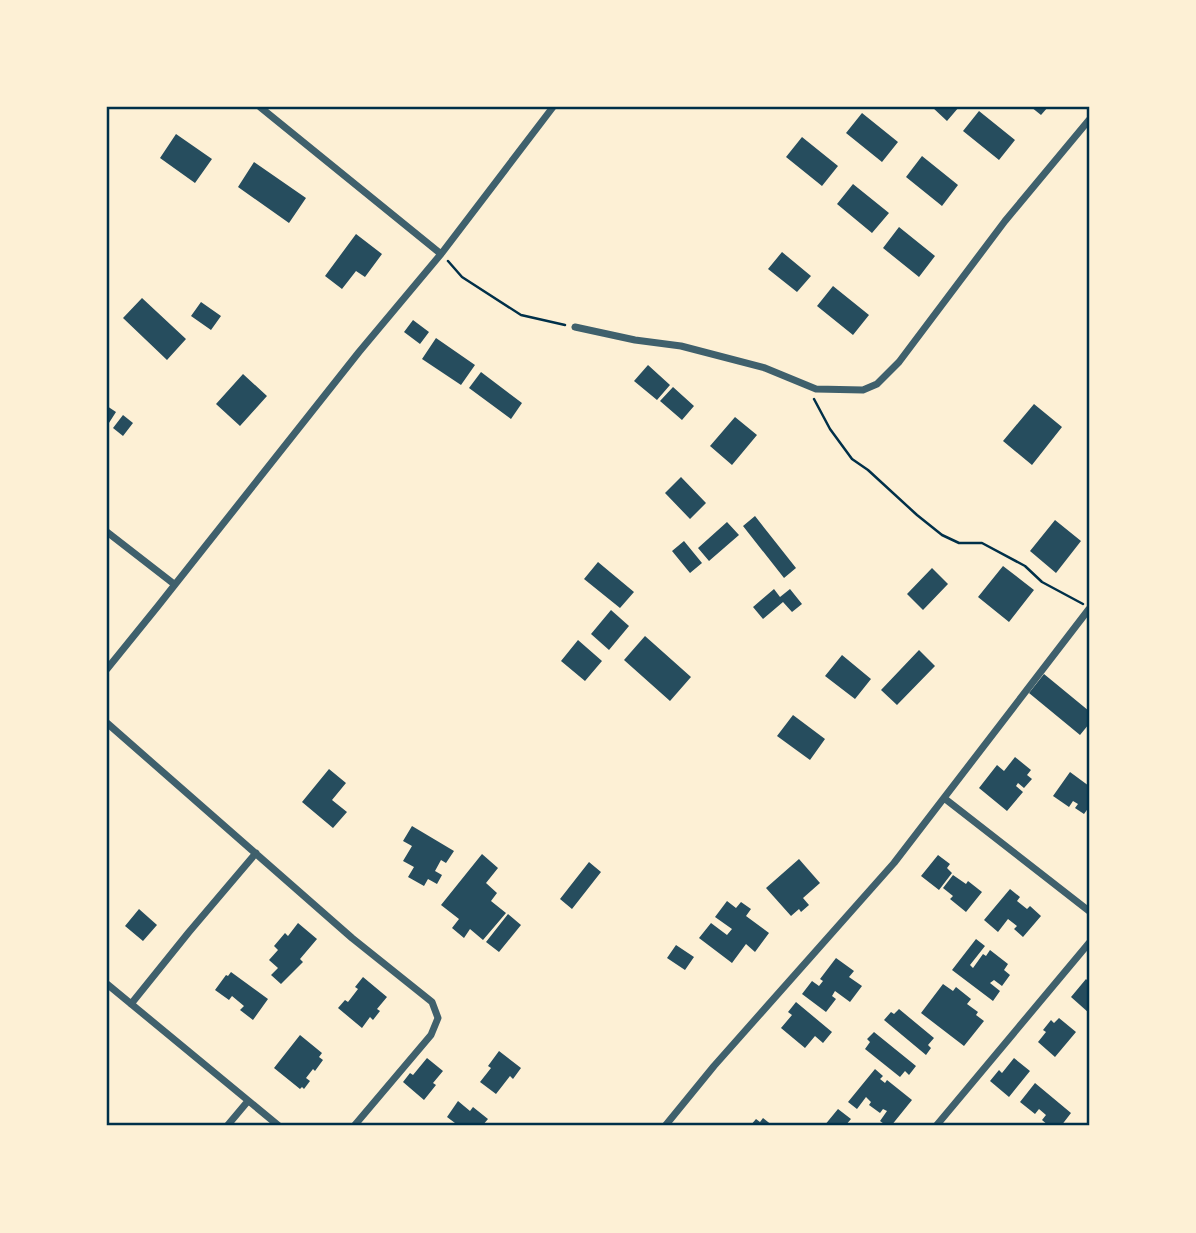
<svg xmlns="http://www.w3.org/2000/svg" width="1196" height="1233" font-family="'Archivo Narrow',sans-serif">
<rect width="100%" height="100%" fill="#fdf0d5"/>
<path fill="#264d5e" d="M932,107H959L947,121Z
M1031,107H1048L1041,115Z
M979,111L1015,140L999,160L963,131Z
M862,113L898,142L882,162L846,133Z
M176,134L212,159L195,183L160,158Z
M802,137L838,166L822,186L786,157Z
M922,156L958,185L942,206L906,177Z
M254,162L306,198L289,223L238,187Z
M853,184L889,213L872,233L837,204Z
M899,227L935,256L919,277L883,248Z
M356,234L382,254L365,277L356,271L342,289L325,276Z
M782,252L811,276L797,292L768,269Z
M833,286L869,315L853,335L817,306Z
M142,298L186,339L167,360L123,318Z
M201,302L221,316L211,330L191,316Z
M413,320L429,332L420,344L404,332Z
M436,338L475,365L461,385L422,359Z
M648,365L670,385L657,400L634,381Z
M481,372L522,403L511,419L469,388Z
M243,374L267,396L240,426L216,404Z
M673,387L694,406L682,420L660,401Z
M1034,404L1062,427L1032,465L1003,441Z
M107,406L116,412L107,426Z
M123,415L133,423L123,436L113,428Z
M735,417L757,435L732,465L710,446Z
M681,477L706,503L690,519L665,493Z
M755,516L796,568L784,578L743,526Z
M1055,520L1081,541L1056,573L1030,551Z
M727,522L739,535L709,561L698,548Z
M684,541L702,563L690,573L672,551Z
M598,562L634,592L620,608L584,579Z
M1003,566L1034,590L1009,622L978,597Z
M932,568L948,584L923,610L907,594Z
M774,589L780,597L790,589L802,604L792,612L783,602L763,619L753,607Z
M611,610L629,626L609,650L591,634Z
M645,636L691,677L670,701L624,660Z
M578,640L602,661L585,681L561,661Z
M919,650L935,666L897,705L881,690Z
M842,655L871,679L855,699L825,676Z
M1044,674L1089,711V724L1080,735L1029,693Z
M793,715L825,739L810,760L777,736Z
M1015,757L1031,770L1027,775L1032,779L1024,788L1018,783L1016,786L1023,792L1007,811L979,788L997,765L1004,771Z
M329,769L346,783L332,800L347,812L333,828L302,802Z
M1070,772L1089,786V807L1084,814L1075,808L1078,804L1073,801L1069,807L1053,796Z
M412,826L454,851L446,863L441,860L435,871L442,875L437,884L428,879L424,886L408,877L414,867L403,861L412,846L403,841Z
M482,854L498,868L486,883L497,893L491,901L506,913L483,940L470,929L464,938L452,928L459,919L441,905Z
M938,855L950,864L947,868L952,873L939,890L921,876Z
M799,859L820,883L803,898L809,905L801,912L799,909L791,916L766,888Z
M589,862L601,872L572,909L560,899Z
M953,875L966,884L968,881L982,892L966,912L950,899L953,896L943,888Z
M1010,889L1020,897L1017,901L1027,909L1030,906L1041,916L1023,937L1014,929L1017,926L1008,919L998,932L984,920Z
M727,901L736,908L741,902L751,909L746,916L769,933L755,952L746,944L732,963L699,938L711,923L727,935L732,929L715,917Z
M139,909L157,925L143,941L125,926Z
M508,914L521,925L499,952L486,942Z
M298,923L317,939L300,959L303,962L281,984L271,975L278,968L269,960L278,950L274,946L285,933L288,936Z
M976,939L985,946L970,965L973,968L983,954L986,956L990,950L1008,964L1004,970L1010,975L1002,986L994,980L990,983L1000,991L993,1001L952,970Z
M676,945L694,957L685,970L667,958Z
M836,958L854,971L849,977L862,986L850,1002L835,991L832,996L836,999L826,1012L802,994L812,981L819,986L823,981L820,979Z
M231,972L268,999L253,1020L240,1010L244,1006L232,996L229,1000L215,990L226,975L228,976Z
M363,977L387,997L377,1009L380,1011L373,1020L370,1017L362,1028L338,1008L345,1000L348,1002L358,989L355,987Z
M1086,979L1089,982V1013L1071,997Z
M943,984L953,991L956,987L971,999L967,1004L978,1012L976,1015L984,1021L964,1046L921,1013Z
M796,1002L832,1032L823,1043L815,1036L805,1048L781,1028L792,1015L788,1012Z
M899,1009L934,1038L928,1045L931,1048L926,1055L884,1020L891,1012L894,1014Z
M1059,1018L1076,1032L1055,1057L1038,1042L1046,1032L1043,1030L1051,1020L1054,1023Z
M874,1032L916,1066L909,1075L905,1071L900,1077L865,1049L870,1042L867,1039Z
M300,1035L322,1053L319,1057L323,1060L315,1071L313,1069L306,1078L310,1081L304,1089L302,1087L300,1089L274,1068Z
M499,1051L521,1068L513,1079L510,1076L496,1094L480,1082L491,1068L488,1066Z
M427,1058L443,1071L433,1083L436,1085L424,1100L403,1082L410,1073L413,1075Z
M1014,1058L1030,1071L1009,1097L990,1081L999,1070L1002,1073Z
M875,1069L883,1076L880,1079L885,1083L887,1080L912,1100L891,1126H887L880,1121L887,1111L883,1109L880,1113L869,1105L871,1102L866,1097L857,1109L848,1102Z
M1035,1083L1071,1113L1061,1126H1049L1042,1120L1046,1115L1039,1109L1035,1114L1020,1102Z
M458,1101L470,1111L473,1107L488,1119L482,1126H459L447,1117Z
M838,1109L851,1119L845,1126H824Z
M763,1118L773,1126H750L756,1119L760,1122Z"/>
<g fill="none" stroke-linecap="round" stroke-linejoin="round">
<path stroke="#003049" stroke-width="2.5" d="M448,261L462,277L521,315L565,325
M814,399L830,429L852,459L868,470L917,515L942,535L959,543H982L1025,566L1042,582L1083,604"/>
<path stroke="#3f606c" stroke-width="7" d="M260,107L441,254
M575,327L635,340L681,346L765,368L816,389L863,390L877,384L899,362L1005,221L1089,120
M107,532L174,584
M107,669L158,606L359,352L441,254L553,107
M107,723L352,938L432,1002L438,1018L431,1035L354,1126
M944,798L1089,911
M107,984L279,1126
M131,1004L189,932L256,853
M227,1126L248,1101
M665,1126L714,1066L894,863L1089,609
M936,1126L1089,943"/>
</g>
<rect width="1196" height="1233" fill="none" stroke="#fdf0d5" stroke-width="217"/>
<rect x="108" y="108" width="980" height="1016" fill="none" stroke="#003049" stroke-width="2.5"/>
</svg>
